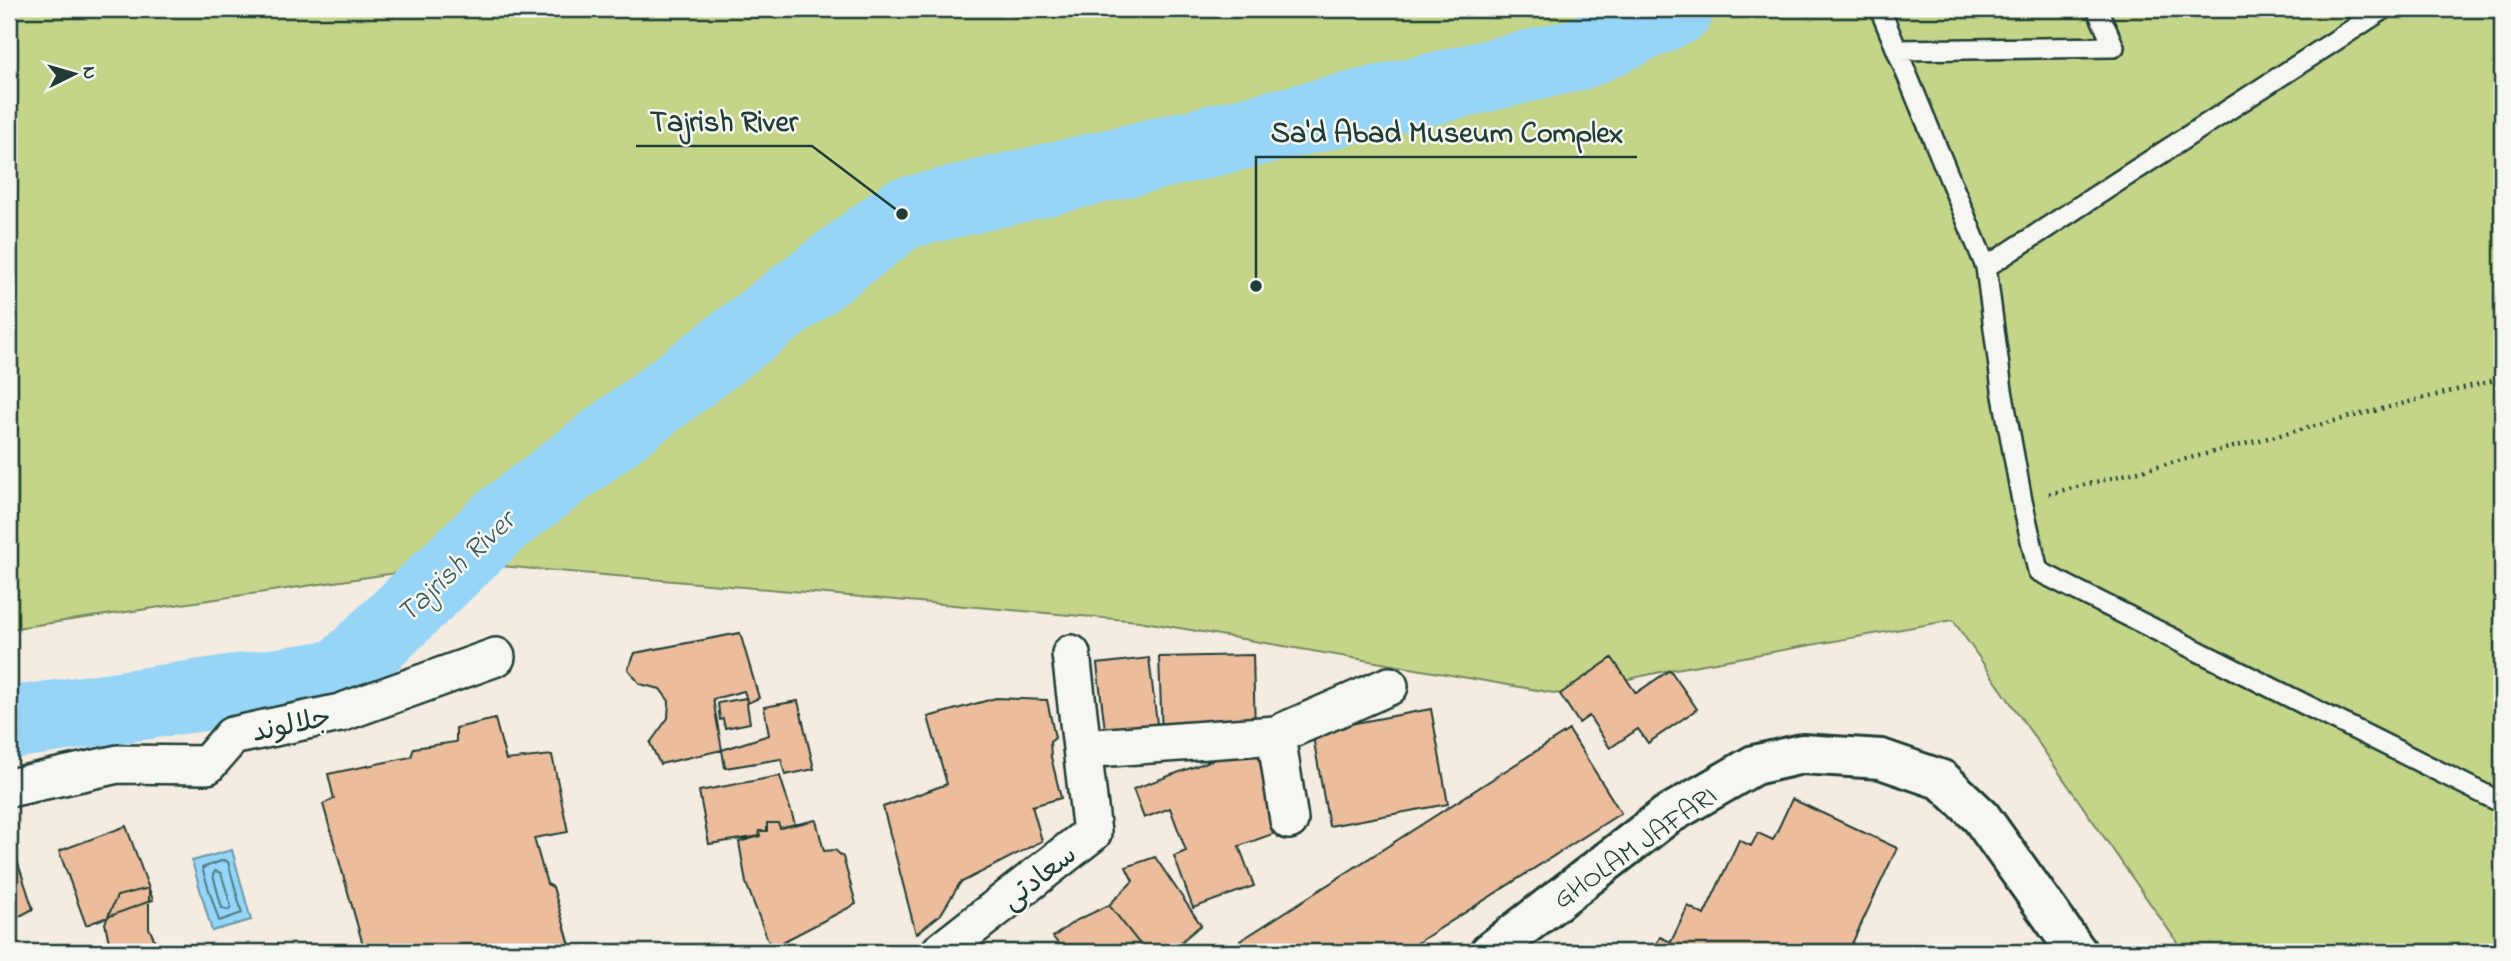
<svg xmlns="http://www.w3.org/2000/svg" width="2511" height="961" font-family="'Indie Flower','Playpen Sans Arabic',sans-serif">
<rect width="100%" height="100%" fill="#f4ebe1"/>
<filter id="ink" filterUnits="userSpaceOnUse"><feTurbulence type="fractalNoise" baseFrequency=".0143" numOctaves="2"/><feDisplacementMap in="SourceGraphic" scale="14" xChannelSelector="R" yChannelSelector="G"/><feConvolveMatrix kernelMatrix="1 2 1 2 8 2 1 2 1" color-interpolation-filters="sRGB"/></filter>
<g filter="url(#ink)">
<path fill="#c4d58a" stroke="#72895f" stroke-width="2" d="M9,9H2502V952H2184L1953,620L1670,670L1560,694L1139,621L465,563L9,629Z"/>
<path fill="#96d5f7" stroke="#6698a9" stroke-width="2" d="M232,850L251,920L212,931L192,861Z"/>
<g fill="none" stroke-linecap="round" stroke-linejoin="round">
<path stroke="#4f7a82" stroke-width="2" d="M224,860L228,862L242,913L219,921L202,868Z
M215,871L221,873L231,906L229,910L222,908L213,875Z"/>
<path stroke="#96d5f7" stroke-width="72" d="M9,723L340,675L499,522L902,214L1580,54L1678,9"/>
</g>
<path fill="#ecbd9d" stroke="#1f3d34" stroke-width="2" d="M740,633L759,698L748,703L744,691L713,699L722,750L660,764L650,743L668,718L669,701L660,689L640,684L628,669L635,653Z
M1253,655L1255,733L1162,735L1159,657Z
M1149,658L1158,732L1106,738L1097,664Z
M1612,658L1636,693L1670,670L1697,709L1648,743L1638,729L1610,748L1589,716L1579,723L1560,694Z
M746,698L750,723L725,728L723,719L720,720L718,703Z
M996,698L1047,700L1055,738L1050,742L1051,757L1061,798L1032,806L1042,841L960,883L941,914L916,934L883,807L947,784L928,717Z
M798,701L814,769L785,775L781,759L725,768L722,750L769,735L764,707Z
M1431,709L1448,804L1329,826L1312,731Z
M495,719L506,760L552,755L568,832L534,838L547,884L553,887L572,952H365L323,804L334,799L328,774L411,757L414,748L456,742V728Z
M1569,730L1621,813L1403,952H1248L1240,941Z
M1259,743L1289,828L1239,846L1254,886L1193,908L1174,856L1186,851L1170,808L1144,818L1133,789Z
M780,776L795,824L780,828L778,823H767V831H759L760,836L709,844L699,791Z
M1792,799L1897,848L1848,952H1652L1660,937L1671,942L1688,906L1704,915L1739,840L1751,846L1758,833L1773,840Z
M816,820L824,851L835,850L843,857L856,904L771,948L746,883L739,842L760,836L759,831H767V823H778L780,828Z
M126,826L153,900L86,925L59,851Z
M9,836L33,909L9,922Z
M1155,857L1201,925L1182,941L1186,952H1146L1109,905L1133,881L1126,867Z
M149,888V928L160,952H111L105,923L117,896Z
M1109,905L1146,952H1065L1053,937L1075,921Z"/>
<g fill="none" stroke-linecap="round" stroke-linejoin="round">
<g stroke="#1f3d34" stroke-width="24">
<path id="lane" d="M1880,9L1986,267L2002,390L2022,501L2038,571L2502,803
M1897,50L2114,47L2097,9
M1986,267L2384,9"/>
</g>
<g stroke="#1f3d34" stroke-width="42">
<path id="street" d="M1276,735L1289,820
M1082,749L1276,735L1389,686
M9,788L118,764L207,765L232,736L340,713L496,657
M940,952L1092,833L1071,654"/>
</g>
<g stroke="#1f3d34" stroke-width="44">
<path id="secondary" d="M1490,952L1666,816L1754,765L1802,754L1881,759L1942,780L1981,817L2077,952"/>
</g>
<path stroke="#1f3d34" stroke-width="4.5" stroke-dasharray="2 5" stroke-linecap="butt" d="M2049,494L2499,379"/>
<use href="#lane" stroke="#f6f6f2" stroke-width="19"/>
<use href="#street" stroke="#f6f6f2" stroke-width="37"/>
<use href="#secondary" stroke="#f6f6f2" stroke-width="38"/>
</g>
</g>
<g text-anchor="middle" stroke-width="5" stroke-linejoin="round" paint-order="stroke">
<g font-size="28" fill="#1f3d34" stroke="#f6f6f2">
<text transform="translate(291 723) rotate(-12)" y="10">جلالوند</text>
<text transform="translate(1634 846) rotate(-35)" y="10">GHOLAM JAFARI</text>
<text transform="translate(1038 876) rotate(-38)" y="10">سعادتی</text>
</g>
<g font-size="30" font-style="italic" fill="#375b5b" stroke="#f6f6f2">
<text transform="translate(455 566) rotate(-43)" y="10">Tajrish River</text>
</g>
</g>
<path fill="none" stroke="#1f3d34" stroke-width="2.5" d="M902 214L812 146H636M1256 286L1256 157H1637"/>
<g fill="#1f3d34" stroke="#f6f6f2" stroke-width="2.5">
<circle cx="902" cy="214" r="7"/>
<circle cx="1256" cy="286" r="7"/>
</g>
<g font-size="30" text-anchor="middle" font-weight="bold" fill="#1f3d34" stroke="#f6f6f2" stroke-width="5" stroke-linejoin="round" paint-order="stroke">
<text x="724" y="131">Tajrish River</text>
<text x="1447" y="142">Sa'd Abad Museum Complex</text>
</g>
<rect width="2511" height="961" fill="none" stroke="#f6f6f2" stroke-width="35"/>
<rect x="18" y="18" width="2476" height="926" fill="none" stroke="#1f3d34" stroke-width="2.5" filter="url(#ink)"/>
<g transform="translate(74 74) rotate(85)" stroke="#f6f6f2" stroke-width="5" paint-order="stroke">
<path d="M0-5L12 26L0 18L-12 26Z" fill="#1f3d34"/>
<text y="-10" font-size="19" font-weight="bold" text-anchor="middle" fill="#1f3d34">N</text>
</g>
</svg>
